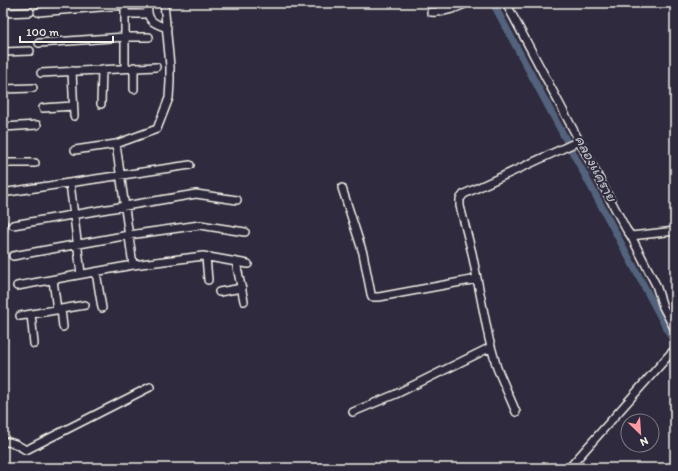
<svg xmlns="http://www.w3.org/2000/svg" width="678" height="471" font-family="Itim,'Playpen Sans Thai',sans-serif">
<rect width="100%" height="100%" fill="#2f2a3d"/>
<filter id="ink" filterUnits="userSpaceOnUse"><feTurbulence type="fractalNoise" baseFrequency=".025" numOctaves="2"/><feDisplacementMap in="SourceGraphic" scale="8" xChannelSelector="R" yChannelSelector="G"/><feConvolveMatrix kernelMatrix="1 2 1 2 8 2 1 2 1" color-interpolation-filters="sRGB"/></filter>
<g filter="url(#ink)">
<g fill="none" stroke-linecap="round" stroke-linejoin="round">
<path stroke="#53627d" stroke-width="7" d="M493,3L675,344"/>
<g stroke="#f4f1e8" stroke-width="10">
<path id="minor" d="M148,3C146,20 152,23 167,28
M438,3L442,11
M506,3L626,229L631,236L656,285L663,307L675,330
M38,12L126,5L148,6
M431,12C444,13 456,8 467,3
M3,13L30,12
M126,14H148
M39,43L125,37H149
M3,52L30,51
M134,67V89
M125,68V3
M72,71L74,116
M41,73L156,67
M3,89L33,88
M101,104L102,69
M43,108L73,106
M3,127L37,125
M75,150L116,144
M3,163H35
M70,183L81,274
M342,188L363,253L371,294L372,297H379L477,279
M8,192L190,165
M3,223V231
M13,225L196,194L237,200
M631,236L675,231
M13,256L129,235L200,225L245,232
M206,257L208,280
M236,262L244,301
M133,265L116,144L157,129L169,98L170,82V66L164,3
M96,272L102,308
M53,280L57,310
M17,286L133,265L203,256L248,264
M219,292L242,288
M61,309L63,327
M31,314L34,344
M20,316L85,305
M353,412L396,394L491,347
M516,412L497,368L489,339L472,253L460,206V199L464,194L579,141
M3,442C12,441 19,446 26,450L150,387
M569,468L670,354L675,350"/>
</g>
<use href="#minor" stroke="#2f2a3d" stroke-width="7"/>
</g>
</g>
<g text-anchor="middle" stroke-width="4" stroke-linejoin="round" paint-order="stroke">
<g font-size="15" font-style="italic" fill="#b4b8bd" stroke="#2f2a3d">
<text transform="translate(596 168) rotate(62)" y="5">คลองเเคราย</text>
</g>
</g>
<rect width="678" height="471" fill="none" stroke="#2f2a3d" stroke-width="16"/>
<rect x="8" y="8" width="662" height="455" fill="none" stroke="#f4f1e8" stroke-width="1.5" filter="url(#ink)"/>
<g transform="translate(640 433) rotate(155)"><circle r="19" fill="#2f2a3d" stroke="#7e7a81"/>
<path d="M0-3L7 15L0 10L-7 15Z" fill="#ff9aa2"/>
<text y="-6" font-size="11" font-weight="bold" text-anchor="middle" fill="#f4f1e8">N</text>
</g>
<path d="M20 36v6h93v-6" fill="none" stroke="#f4f1e8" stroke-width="2"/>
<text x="26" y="36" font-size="12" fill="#f4f1e8" stroke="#2f2a3d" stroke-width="3" paint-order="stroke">100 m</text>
</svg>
